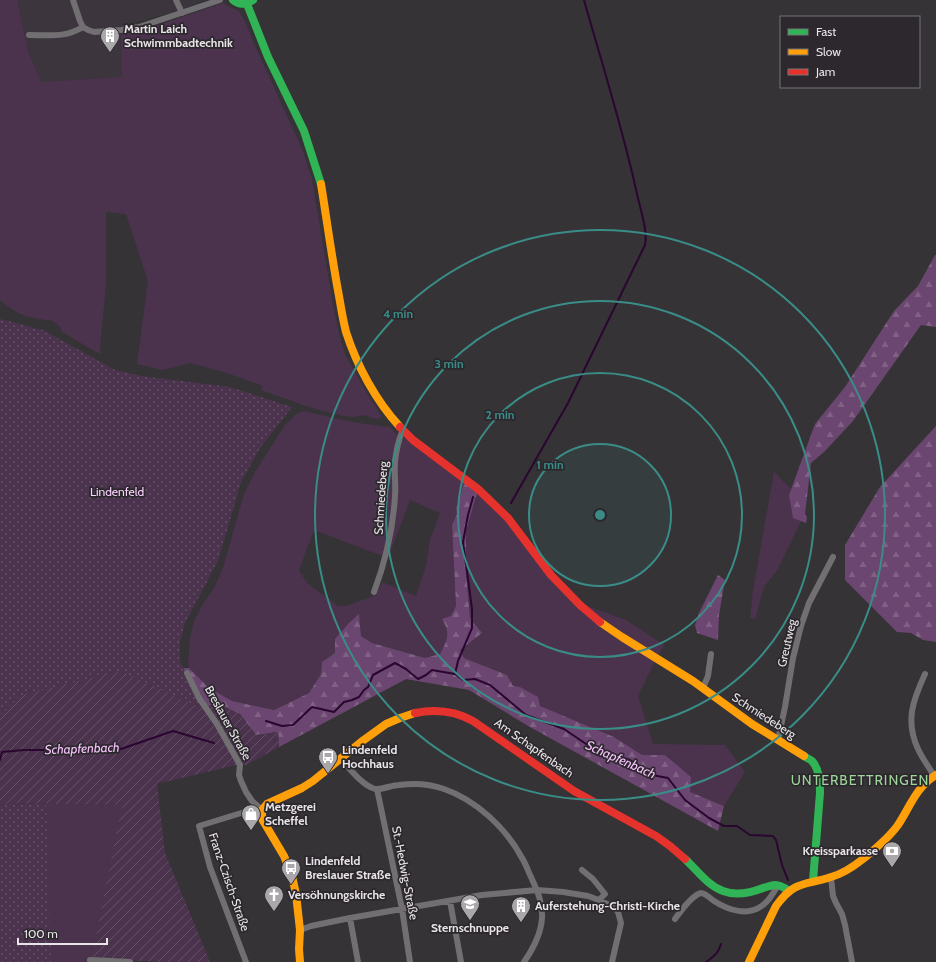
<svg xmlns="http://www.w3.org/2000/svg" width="936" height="962" font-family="Cabin,sans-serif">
<defs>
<pattern id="forest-firs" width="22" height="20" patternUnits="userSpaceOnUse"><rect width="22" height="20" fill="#6b4670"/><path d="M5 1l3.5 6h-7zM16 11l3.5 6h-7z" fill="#806184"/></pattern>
<pattern id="park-dots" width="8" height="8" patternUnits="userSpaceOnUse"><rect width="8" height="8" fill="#4b334e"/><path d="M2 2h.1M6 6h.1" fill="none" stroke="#655068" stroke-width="1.8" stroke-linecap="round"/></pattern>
<pattern id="garden-furrows" width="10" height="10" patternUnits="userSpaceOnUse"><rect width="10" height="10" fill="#4b334e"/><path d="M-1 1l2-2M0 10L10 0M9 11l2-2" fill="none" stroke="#655068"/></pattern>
</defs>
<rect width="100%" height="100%" fill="#353336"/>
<path fill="#3d353e" d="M17,0H204L173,12L120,26L123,77L41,82L28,51Z"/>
<path fill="#4b334e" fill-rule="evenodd" d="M0,0H17L28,51L41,82L122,77L121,34L144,30L223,3L227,6L235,9L239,11L245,22L256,48L303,151L312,179L333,305L339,333L345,354L366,392L382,417L376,419L365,415L354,417L343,416L312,408L261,390L263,386L227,373L190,363L162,370L137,364L148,281L126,214L106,212V284L100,347L101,353L96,352L62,332L60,327L53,321L33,318L20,314L7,306L0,300Z
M304,411L333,418L358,423L390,427L402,441L404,438H407L464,482L456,507L457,514L452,525L456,606L451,616L447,627V642L440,654L425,658L372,643L361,636L359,615L335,653L322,662L321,674L309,693L274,710L232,701L221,695L209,688L189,668L188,663L190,638L194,622L201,607L214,588L223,568L244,494L255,472L285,425L296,414ZM410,500L440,513L430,540L426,566L416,596L382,582L376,595L346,606H338L307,583L299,570L314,530L388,558Z
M774,472L791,489L789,495L793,517L801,521L778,569L764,587L755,619L750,618L753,591Z
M477,493L508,523L561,591L655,661L638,696L653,744L725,745L745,772L724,806L690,792V777L665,755H642L614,737L539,706L513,686L507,675L464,658L460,650L482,633L470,618L466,571V531Z
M584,605L626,620L664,645L658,656L604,621Z
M0,803L123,805L94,946L87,962H0Z"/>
<path fill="url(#forest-firs)" d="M935,255H936V327L921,325L853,421L825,451L811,463L805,514L807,518L806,523L793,518L789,495L815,424L845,387L894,311L918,286Z
M936,426V642L923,640L911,633L897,632L845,580V545L880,487Z
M464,482L477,493L466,531V571L470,618L482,633L460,650L464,658L507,675L513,686L520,687L538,697L540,706L614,737L642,755H665L691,777L690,792L724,806L718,831L530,727L469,690L406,679L279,747L278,732L256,735L240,714L204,709L183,668H189L209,688L232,701L274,710L309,693L321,674L322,662L335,653V639L349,623L359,614L361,636L372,643L425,658L440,654C447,641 451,633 442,619L451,616L456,606L452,525L457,514L456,507L459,501Z
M718,575L725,580L719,615L718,640L697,633L695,625L699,613Z"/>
<path fill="url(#park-dots)" d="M0,319L43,330L115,370L141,376L230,387L292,407L260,448L241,482L218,561L185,623L180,642V661L202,708L0,719Z
M0,803L46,804L51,962H0Z"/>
<path fill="url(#garden-furrows)" d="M121,671L204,709L216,702L240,714L256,735L278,732L279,747L246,765H236L165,782L157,783L165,853L210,962H162L122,960L121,962H87L94,946L122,805L0,803V716L21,695Z"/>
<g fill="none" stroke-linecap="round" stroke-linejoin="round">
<path stroke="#2a0630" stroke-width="2" d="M511,503L568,403L645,245C648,231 640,208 637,194C623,129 602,64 584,0
M455,674L458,661L472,628V609L463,542L468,515L473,497
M266,721L282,726L293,725L312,707L334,712L344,702L352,700L359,697L364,690L368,687L373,675L395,663L406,669L418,679L426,675L432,670L455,674L463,680L475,679L490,685L526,715L564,729L592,748L630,760L652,775L668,778L685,800L709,818L724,826H737L750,835L773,836L776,840L782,865L788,880
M0,760L2,752L24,750H118L173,731L214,743
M706,962C714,956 718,954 721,944"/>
<path stroke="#716f72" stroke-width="6" d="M73,0L80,21L83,27L88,30L94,32L121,30L139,27L220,0
M176,0L182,13
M29,35C50,35 65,38 83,27
M374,592C386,560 393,529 395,496C396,485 394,473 395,462C396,451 399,439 403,429
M187,673L199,698L217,724L240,765L239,775L241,781L246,792L252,801L262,810
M925,674C913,700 905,721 918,749C922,758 929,767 934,776
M703,688L708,676L711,654
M778,740L785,707L793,658L801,626L809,603L833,557
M341,759C350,769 362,785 375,789C382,790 392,785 399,785C414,783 430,784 444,789C476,800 506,828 522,858C526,864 528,871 531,877C537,890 543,903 542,918C541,934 533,949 524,962
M377,789L402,909L410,962
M582,870L593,879L605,894L599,900
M831,877L833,896L836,903L842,914L845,925L852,962
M450,901L461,962
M350,918L358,962
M675,919C680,912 692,895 701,893C705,893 711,899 714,901C728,910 748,917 763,905C770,900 774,892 778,885
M300,930L311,926L350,918L482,895L537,890L563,892L588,896L599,900L615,908L618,912L621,923L612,962
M90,960L130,962
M246,962L210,867L199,826L251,810H262"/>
<path stroke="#30b455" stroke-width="8" d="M233,0C240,6 246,4 253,0
M247,4L268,57L304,131L321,184
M804,756C806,758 810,759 812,761C820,770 820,783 820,793L813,881
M685,859C697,870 707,885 723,891C736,896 750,893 763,888C767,887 771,885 775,885C780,885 785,888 789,891"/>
<path stroke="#ff9f0a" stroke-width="8" d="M321,184C327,221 332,259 339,296C341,308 343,320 346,332C357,366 376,401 400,427
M600,622L622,637L693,681L752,724L804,756
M300,962L299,949L300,930L296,894L292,876L284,856L262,819V810L267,804L302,788L313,781L361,742L386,724L400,718L415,713
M749,962L776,906C795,880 804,886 831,877C842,874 853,867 863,859C875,849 888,839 898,825C910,807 916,787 936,775"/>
<path stroke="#e5322d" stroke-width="8" d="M400,427L413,440L478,489L508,518L551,575L580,605L600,622
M415,713C435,709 455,711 473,721L574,791L656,836L670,846L685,859"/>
</g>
<circle cx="600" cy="515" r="71" fill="#3a8c86" fill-opacity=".12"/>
<g fill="none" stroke="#3a8c86" stroke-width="2">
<circle cx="600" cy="515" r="71"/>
<circle cx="600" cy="515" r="142"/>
<circle cx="600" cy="515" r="214"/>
<circle cx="600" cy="515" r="285"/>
</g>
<defs>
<g id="building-pin" transform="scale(1)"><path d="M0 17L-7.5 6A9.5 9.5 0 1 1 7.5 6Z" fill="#a9a7aa" stroke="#2c282d"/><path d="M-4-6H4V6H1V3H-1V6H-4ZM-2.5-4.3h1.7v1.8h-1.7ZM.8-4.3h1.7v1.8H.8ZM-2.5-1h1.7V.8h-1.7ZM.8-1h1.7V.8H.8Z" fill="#fff"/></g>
<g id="bus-pin" transform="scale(1)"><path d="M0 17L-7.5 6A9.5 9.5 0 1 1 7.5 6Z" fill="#a9a7aa" stroke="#2c282d"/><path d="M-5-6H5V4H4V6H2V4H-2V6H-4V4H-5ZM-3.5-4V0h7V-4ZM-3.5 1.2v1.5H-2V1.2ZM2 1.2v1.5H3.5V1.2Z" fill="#fff"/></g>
<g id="shop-pin" transform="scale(1)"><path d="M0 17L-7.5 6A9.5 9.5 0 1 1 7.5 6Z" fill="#a9a7aa" stroke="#2c282d"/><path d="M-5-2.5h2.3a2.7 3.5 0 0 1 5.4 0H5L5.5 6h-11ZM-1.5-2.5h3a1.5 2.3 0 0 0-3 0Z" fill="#fff"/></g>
<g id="bank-pin" transform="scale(1)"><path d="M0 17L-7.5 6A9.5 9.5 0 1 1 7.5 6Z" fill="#a9a7aa" stroke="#2c282d"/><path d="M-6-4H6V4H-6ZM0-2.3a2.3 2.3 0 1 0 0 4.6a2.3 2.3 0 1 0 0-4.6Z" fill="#fff"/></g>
<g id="church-pin" transform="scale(1)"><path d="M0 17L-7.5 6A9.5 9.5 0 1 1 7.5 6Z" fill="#a9a7aa" stroke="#2c282d"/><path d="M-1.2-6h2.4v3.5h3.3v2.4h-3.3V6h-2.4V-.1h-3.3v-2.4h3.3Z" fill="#fff"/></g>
<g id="school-pin" transform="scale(1)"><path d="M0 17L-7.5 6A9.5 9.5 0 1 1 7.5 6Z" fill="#a9a7aa" stroke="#2c282d"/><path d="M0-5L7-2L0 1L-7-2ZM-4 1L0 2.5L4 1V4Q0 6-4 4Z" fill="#fff"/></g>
</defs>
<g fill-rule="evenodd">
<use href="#building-pin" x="110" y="36"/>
<use href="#bus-pin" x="328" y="757"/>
<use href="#shop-pin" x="251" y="814"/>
<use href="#bank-pin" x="892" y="851"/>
<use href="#bus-pin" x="291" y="868"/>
<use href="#church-pin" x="274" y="895"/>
<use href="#school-pin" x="470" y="904"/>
<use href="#building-pin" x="521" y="906"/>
</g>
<g text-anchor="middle" stroke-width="3.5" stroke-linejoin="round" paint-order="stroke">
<g font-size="12" font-weight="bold" fill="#e8e5e8" stroke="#2c282d" text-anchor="start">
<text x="124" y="33">Martin Laich<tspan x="124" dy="14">Schwimmbadtechnik</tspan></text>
<text x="342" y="754">Lindenfeld<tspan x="342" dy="14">Hochhaus</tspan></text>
<text x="265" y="811">Metzgerei<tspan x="265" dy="14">Scheffel</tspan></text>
<text x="878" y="855" text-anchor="end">Kreissparkasse</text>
<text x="305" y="865">Lindenfeld<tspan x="305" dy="14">Breslauer Straße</tspan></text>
<text x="288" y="899">Versöhnungskirche</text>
<text x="535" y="910">Auferstehung-Christi-Kirche</text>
<text x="470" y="932" text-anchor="middle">Sternschnuppe</text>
</g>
<g font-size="12" fill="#fbd3ff" stroke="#2c282d">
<text x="117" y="496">Lindenfeld</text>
</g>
<g font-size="12" fill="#e8e5e8" stroke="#2c282d">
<text transform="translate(381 498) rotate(-86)" y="4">Schmiedeberg</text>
<text transform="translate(787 643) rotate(-77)" y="4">Greutweg</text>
<text transform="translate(764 716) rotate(33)" y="4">Schmiedeberg</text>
<text transform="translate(228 723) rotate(61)" y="4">Breslauer Straße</text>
<text transform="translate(534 748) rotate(35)" y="4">Am Schapfenbach</text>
<text transform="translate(405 873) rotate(79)" y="4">St.-Hedwig-Straße</text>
<text transform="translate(229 882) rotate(71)" y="4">Franz-Czisch-Straße</text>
</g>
<g font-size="13" font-style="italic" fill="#f7c3fd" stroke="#2c282d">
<text transform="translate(82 748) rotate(-2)" y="5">Schapfenbach</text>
<text transform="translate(621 759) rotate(24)" y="5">Schapfenbach</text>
</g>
<g font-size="14" letter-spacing="1" fill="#9ed59a" stroke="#2c282d">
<text x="860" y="785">UNTERBETTRINGEN</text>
</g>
</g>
<circle cx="600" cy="515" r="6" fill="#3a8c86" stroke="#2c282d" stroke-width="2"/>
<g font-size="12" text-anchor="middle" font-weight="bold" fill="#3a8c86" stroke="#2c282d" stroke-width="3.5" stroke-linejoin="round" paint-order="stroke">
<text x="398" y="318">4 min</text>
<text x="449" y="368">3 min</text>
<text x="500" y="419">2 min</text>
<text x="550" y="469">1 min</text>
</g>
<rect x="780" y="16" width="140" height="72" fill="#2c282d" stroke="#777478"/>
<rect x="788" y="29" width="20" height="6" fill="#30b455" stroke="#777478"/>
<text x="816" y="36" font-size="12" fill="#e8e5e8">Fast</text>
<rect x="788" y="49" width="20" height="6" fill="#ff9f0a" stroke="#777478"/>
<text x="816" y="56" font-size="12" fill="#e8e5e8">Slow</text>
<rect x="788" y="69" width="20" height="6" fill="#e5322d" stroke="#777478"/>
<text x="816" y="76" font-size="12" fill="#e8e5e8">Jam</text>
<path d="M18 938v6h89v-6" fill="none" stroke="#e8e5e8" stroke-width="2"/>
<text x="24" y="938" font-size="12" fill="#e8e5e8" stroke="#2c282d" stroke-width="3" paint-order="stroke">100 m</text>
</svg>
